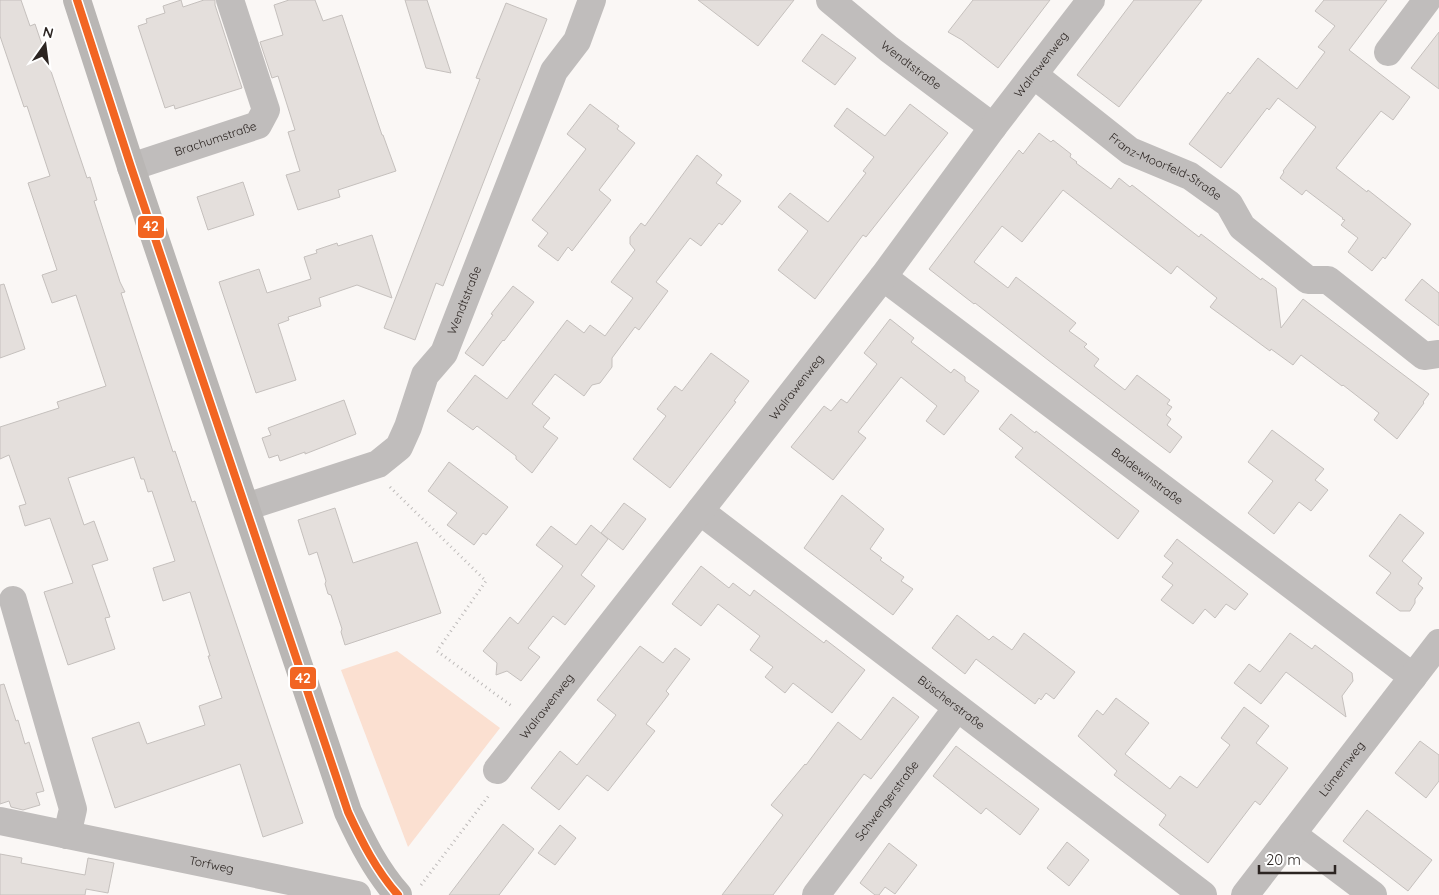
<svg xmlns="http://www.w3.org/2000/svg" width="1439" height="895" font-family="Quicksand,sans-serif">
<rect width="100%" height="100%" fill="#faf7f5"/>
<path fill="#fbe0d1" d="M397,651L500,728L408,847L341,670Z"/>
<path fill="#e4dfdc" stroke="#c5c0bd" d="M0,0H21L30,26L35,24L87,178L90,177L97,200L94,201L120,282L125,292L121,293L173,452L175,451L192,502L195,501L303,823L263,837L240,764L115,808L92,738L139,722L147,744L205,725L199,706L222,698L208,656H210L190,592L163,601L153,568L175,561L152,491L148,492L144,479H141L134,457L68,478L84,525L94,521L108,560L92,565L110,617L105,618L115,649L68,665L44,592L73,583L50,518L25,526L19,506L26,504L9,455L0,459V427L59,408L57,402L106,386L76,295L52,303L42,275L57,270L28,183L50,176L27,106L24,107L0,36Z
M181,0L183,7L204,0H215V5L242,88L175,109L174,105L165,108L138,26L147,23L146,19L165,13L163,6Z
M289,0H315L323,21L342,15L382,135H383L396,171L338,190L340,197L298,210L286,175L300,171L288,132L295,130L278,76L272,78L260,42L283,35L274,5Z
M405,0H427L451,73L426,68Z
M698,0H794L758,46Z
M973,0H1050L998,68L962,40L948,32Z
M1134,0H1202L1119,107L1077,75Z
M1324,0H1387L1349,50L1410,97L1393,120L1381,111L1336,168L1367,192L1368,190L1411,224L1385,259L1383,257L1372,271L1348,252L1358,238L1341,225L1345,220L1342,219L1343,218L1306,190L1302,195L1280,178L1284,172L1283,171L1316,127L1278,98L1269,110L1267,108L1221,168L1189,144L1228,92L1230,94L1258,58L1297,89L1325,52L1318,47L1335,26L1315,11Z
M506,3L547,19L443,286L436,283L415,340L384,328L480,79L476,78Z
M1439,32V89L1411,68Z
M822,34L856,58L835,85L802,61Z
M590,104L619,126L617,129L635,143L599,190L611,200L572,251L568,247L558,261L538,246L548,233L532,220L586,149L567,134Z
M910,104L948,133L866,237L863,235L815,299L778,270L808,231L778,207L790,193L828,222L866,173L863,171L874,157L834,126L847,108L885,136Z
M1039,133L1051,142L1053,140L1071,154L1070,157L1077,162L1076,163L1111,189L1119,178L1130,187L1132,185L1199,237L1201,234L1261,280L1262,278L1276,288L1281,328L1303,299L1429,394L1423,402L1424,403L1397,439L1374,420L1379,413L1343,385L1342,386L1301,355L1293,365L1271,349L1270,351L1210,307L1217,298L1177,266L1171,274L1063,190L1022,242L1002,226L974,262L1008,288L1016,277L1076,323L1069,331L1087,344L1084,347L1099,359L1094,366L1125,390L1137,375L1170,400L1167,404L1172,407L1166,415L1171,419L1167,425L1182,437L1170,453L1048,360L975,303L974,304L929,269L1019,150L1023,154Z
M697,155L722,175L716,183L741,201L722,225L719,223L701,246L690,238L656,282L668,291L639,330L635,327L612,358V367L600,383L592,385L584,396L555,374L532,404L550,418L543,427L558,438L532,473L516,459V456L477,426L473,430L447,411L475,375L507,399L567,320L584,333L590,325L605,336L633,298L611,282L635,250L630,244V237L641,223L645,226Z
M243,182L254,215L208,230L197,197Z
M372,235L392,298L357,285L319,298L321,306L288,317L289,320L278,324L296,380L256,393L219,282L259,269L267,293L311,279L304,257L317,253L316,250L337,243L338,246Z
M1422,279L1439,293V326L1405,300Z
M4,284L25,349L0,358V285Z
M513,286L534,302L504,341L503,340L483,366L465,353L493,315L491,314Z
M890,319L914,338L911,342L951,373L954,369L965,377V381L979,391L944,435L926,421L937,406L901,377L858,432L866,438L833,480L791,447L824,406L831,411L841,399L847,403L877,364L864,353Z
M711,353L749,381L734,401L736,402L670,488L633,459L666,416L657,409L675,386L682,391Z
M344,400L356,434L305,454V452L280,461L278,455L269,458L262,438L271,435L268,428Z
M1011,414L1035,433L1036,431L1139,511L1118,539L1015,457L1023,448L999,429Z
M1272,430L1324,469L1315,480L1328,490L1311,511L1299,502L1274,534L1248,513L1273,481L1248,462Z
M449,462L508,507L486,535L483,533L474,545L447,525L457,513L428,491Z
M842,495L884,529L870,549L882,558L880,560L904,577L901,581L913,589L893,615L804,548Z
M624,503L646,519L623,550L601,533Z
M335,508L353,563L417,542L441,613L345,645L341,632L342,629L331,595L328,594L325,584L326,581L317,552L309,555L298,520Z
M1400,514L1424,533L1402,561L1422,578L1418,584L1423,588L1415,599V603L1410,611H1400L1376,593L1391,573L1369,556Z
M591,525L608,539L581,575L595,586L565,625L553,616L528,648L540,657L521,681L507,671L496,675L497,663L483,651L510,617L518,624L563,566L536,545L551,526L576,545Z
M1177,539L1248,594L1235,610L1226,604L1215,618L1205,609L1193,624L1161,600L1173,585L1162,577L1173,563L1164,556Z
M701,566L729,588L733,583L750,596L754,590L824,643L826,640L865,670L832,713L793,683L785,693L765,677L773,667L750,650L760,636L718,604L701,626L672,604Z
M957,615L989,640L993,636L1012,650L1024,633L1075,672L1054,699L1046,693L1041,700L1039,698L1035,704L976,659L965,674L932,648Z
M1290,633L1312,649L1315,645L1352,673L1353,681L1342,696L1346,717L1286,672L1261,704L1234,683L1249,664L1260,672Z
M640,646L663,663L675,648L690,659L666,691L669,694L646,724L655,731L608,791L587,775L559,810L531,788L560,751L577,765L616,715L597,700Z
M4,684L16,721L18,720L25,744L29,742L44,791L36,793L40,805L23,810L11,807L9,801L0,804V685Z
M893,697L919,717L871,779L864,774L773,895H722L783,815L771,805L805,764L806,765L838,722L861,740Z
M1116,698L1149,723L1125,754L1170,789L1180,776L1197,788L1230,745L1221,738L1244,707L1269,726L1256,743L1288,768L1260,805L1255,801L1208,863L1159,825L1166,815L1114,775L1117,771L1078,736L1097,710L1103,715Z
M1420,741L1439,755V781L1426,798L1395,773Z
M956,746L1039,809L1020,835L986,808L981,814L933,776Z
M1367,810L1432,860L1408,891L1343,841Z
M503,824L534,849L499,895H449Z
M560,825L576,838L555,865L538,853Z
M1067,842L1089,860L1069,886L1047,868Z
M889,843L917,865L895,894L885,887L879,895H875L860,883Z
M0,854L22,858L21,863L85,875L88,858L114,863L108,893L86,889L85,895H0Z"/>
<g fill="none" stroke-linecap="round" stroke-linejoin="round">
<path stroke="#bdbab9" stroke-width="3" stroke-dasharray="1 4" stroke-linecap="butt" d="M390,487L486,581L437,651L513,707
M421,885L490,794"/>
<g stroke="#c0bdbc" stroke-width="28">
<path id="s1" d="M830,0L889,49L993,127"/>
<path d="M1388,52L1427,0"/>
<path id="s2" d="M1034,75L1130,151L1190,176L1229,204L1242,227L1308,280H1328L1424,356L1439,354"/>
<path id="s3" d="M131,167L258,125L266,110L230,0"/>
<path id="s4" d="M883,277L1413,677"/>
<path id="s5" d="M246,507L378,464L399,447L408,427L425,375L444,353L554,71L577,41L592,0"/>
<path id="s6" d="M700,511L1203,895"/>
<path d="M13,600L73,809L67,835"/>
<path id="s7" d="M497,770L883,277L993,127L1091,0"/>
<path id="s8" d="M0,821L357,895"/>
<path d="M1292,834L1373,895"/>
<path id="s9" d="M816,895L957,708"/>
<path id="s10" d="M1245,895L1439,643"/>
</g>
<path stroke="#b9b6b4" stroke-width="28" d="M77,0L131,167L348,812C362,842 376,870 398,895"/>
<g stroke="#fff" stroke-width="11">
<path id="bus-1" d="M77,0L131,167L348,812C362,842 376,870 398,895"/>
</g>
<use href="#bus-1" stroke="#f26522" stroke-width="8"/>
</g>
<g text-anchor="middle" stroke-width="4.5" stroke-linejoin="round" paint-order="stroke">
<g font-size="12" fill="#2c2522" stroke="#fff">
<text dy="4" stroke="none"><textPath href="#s1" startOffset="104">Wendtstraße</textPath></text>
<text dy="4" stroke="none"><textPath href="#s7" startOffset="891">Walrawenweg</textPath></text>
<text dy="4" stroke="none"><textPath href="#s3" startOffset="89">Brachumstraße</textPath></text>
<text dy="4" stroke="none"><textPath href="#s2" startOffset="161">Franz-Moorfeld-Straße</textPath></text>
<text dy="4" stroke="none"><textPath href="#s5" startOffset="328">Wendtstraße</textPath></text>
<text dy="4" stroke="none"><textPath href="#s7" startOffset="486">Walrawenweg</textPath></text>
<text dy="4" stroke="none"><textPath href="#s4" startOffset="331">Baldewinstraße</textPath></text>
<text dy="4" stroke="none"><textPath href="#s6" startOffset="316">Büscherstraße</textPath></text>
<text dy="4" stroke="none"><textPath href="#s7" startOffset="81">Walrawenweg</textPath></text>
<text dy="4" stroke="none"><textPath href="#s10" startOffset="159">Lümernweg</textPath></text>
<text dy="4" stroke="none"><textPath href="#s9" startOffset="118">Schwengerstraße</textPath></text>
<text dy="4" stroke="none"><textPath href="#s8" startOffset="216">Torfweg</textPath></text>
</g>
</g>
<g stroke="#fff" stroke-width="2">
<rect x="137" y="215" width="28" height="24" rx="5" fill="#f26522"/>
<rect x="289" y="666" width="28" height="24" rx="5" fill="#f26522"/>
</g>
<g font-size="14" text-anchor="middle" font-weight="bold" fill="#fff">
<text x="151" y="231">42</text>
<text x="303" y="683">42</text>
</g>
<g transform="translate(45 45) rotate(14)" stroke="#ffffff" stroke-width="4" paint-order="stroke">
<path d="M0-4L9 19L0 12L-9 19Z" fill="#2c2522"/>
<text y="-8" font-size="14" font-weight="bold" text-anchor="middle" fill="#2c2522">N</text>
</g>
<path d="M1259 865v8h76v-8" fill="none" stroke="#2c2522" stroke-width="2.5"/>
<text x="1266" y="865" font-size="15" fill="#2c2522" stroke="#ffffff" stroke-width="4" paint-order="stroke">20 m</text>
</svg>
